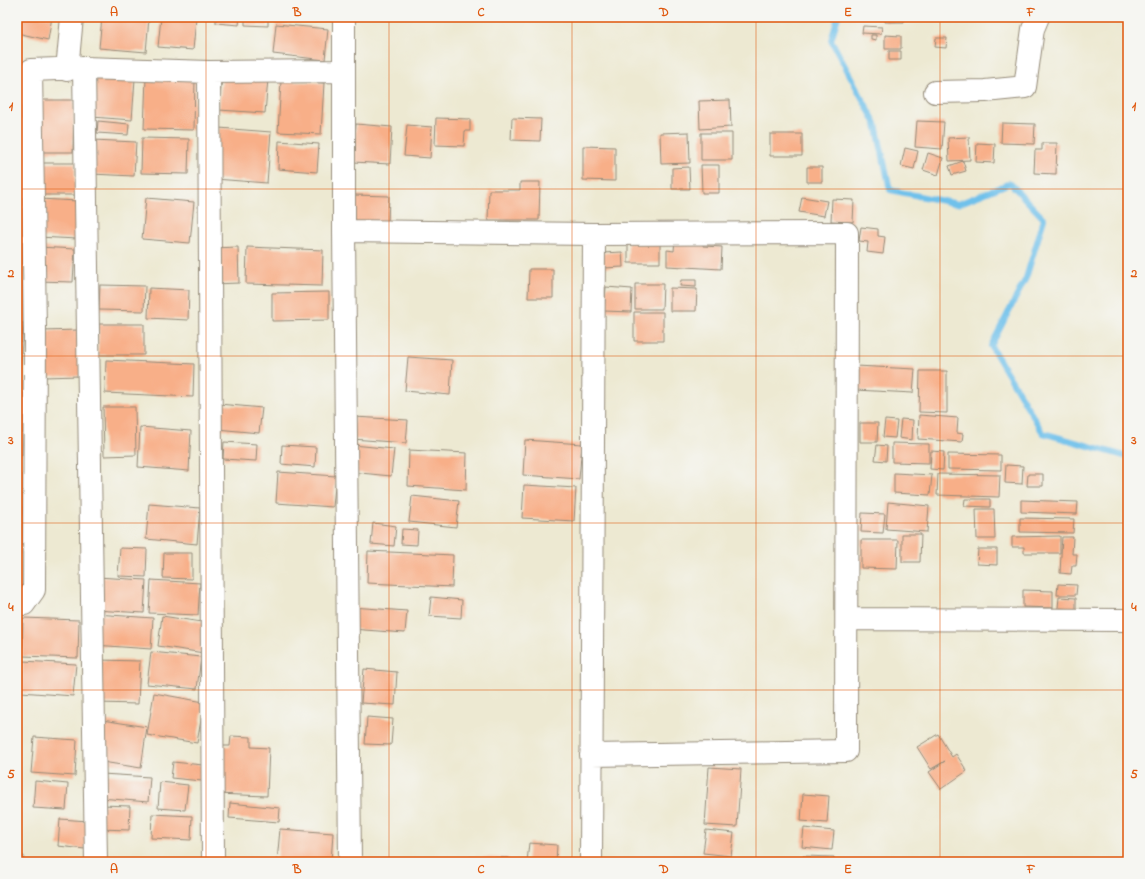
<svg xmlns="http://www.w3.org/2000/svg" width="1145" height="879" font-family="'Indie Flower',sans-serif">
<rect width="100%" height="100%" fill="#f6f6f2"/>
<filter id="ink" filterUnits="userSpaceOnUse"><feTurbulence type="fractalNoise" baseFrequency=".025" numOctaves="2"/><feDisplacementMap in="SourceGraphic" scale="8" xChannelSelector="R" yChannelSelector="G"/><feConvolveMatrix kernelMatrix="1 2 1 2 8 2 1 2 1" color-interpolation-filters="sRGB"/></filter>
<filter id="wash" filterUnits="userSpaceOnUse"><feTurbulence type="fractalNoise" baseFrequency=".012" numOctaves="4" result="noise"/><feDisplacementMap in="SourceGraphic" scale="16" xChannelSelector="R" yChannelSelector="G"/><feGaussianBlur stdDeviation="0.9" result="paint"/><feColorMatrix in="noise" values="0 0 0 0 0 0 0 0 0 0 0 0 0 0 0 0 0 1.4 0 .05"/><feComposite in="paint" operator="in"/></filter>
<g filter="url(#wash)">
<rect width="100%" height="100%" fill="#ede9d2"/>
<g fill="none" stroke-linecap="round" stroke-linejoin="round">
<path stroke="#70c1eb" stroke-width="6" d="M838,17L831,40L876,124L890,190L958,204L1010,183L1044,219L1026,278L991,346L1043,433L1128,457"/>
</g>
<g id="blocks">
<path fill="#f8af88" d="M17,17H52L48,40L17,33Z
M102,17L149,18L146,52L99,48Z
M161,17L196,18L193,50L158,47Z
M216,17H240L239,25L216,23Z
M245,17H268V26L245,25Z
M274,17H318V22L274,20Z
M885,17H904V22H885Z
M276,24L328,29L325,60L273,54Z
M863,26L882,27L881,34L862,33Z
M871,35H876V40L871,39Z
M885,35L901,36V49H885Z
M936,38H947L946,48L935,47Z
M889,51H901V60H889Z
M95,76L135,79L132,120L92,117Z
M222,76L268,79L265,113L219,110Z
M146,78L195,80L194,130L144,129Z
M281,81L324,83L321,134L278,132Z
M36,100H74L73,152H36Z
M730,100L731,127L700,129L699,101Z
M436,118L470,119V131H465L464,146L435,145Z
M512,118L541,119L540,141L511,140Z
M98,121L129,124L128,135L97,133Z
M917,121L944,122L942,149L915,147Z
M1002,123L1035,124L1034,144L1001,143Z
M356,124L392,127L390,164L353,162Z
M407,125L432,127L430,158L404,156Z
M219,128L271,132L267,183L215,179Z
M689,132L690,163L661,164L660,133Z
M701,133H732V160H701Z
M770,134H802V156H770Z
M969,137L970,160L949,161L948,138Z
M142,138L189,139L188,174L141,173Z
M93,140L136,142L134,176L91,174Z
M279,141L319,144L317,172L278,169Z
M977,143L995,144L994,163L976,162Z
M1042,143H1057L1056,174L1034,173L1035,150H1042Z
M583,146L615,147V181L583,180Z
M905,148L918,151L914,169L901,166Z
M928,153L943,158L938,175L923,170Z
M963,161L966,171L952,175L949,166Z
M35,163H75V195H35Z
M701,165H719V193H702Z
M689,167L690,189H672V168Z
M807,167H822V182H807Z
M520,182H540L539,220H488L489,190H520Z
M354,195L389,196L388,225L353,224Z
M802,197L827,201L824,216L799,212Z
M17,198H19L18,227H17Z
M146,198L194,202L190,243L142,239Z
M39,199L78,201L77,239L38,237Z
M832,199L854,200L853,222L831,221Z
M861,227L878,229V236L885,237L883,254L867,252L868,242L859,241Z
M675,239L703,240V246L722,247L721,269L667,266V250L674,251Z
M628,243L660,244V263H628Z
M39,247L75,249L73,282L37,281Z
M238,247L239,283L213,284L212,248Z
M247,247L323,250L322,286L246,284Z
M622,252L623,267L603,268V253Z
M529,269H553V298H528Z
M681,280H696V287L680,286Z
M635,284H663L662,309H635Z
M100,285L145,286L144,311L99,310Z
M606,287L632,289L631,312L604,311Z
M149,288L189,290L188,320L148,318Z
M670,288L697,289L696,311H670Z
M329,292V320L272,321V293Z
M634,312H663V341H634Z
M17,322L23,323L20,374L17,373Z
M99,324H144V355H98Z
M79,330L80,376L43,377L42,331Z
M408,357L452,360L450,395L405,391Z
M106,360L194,364L193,397L105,393Z
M856,366L915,369L913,393L855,390Z
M920,371H947V413L919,412Z
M219,404L262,408L259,433L217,429Z
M103,407H135L136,455L104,456Z
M17,408H24L22,455H17Z
M919,415L958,418L957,433L963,434L962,442L918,439Z
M354,417L408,420L406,443L352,439Z
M901,419L913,420L912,440L899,438Z
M885,420L897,421L895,438L883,437Z
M860,423H878L877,442H860Z
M140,427L191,431L189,471L138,467Z
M525,440L582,444L579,479L523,475Z
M224,442L257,444L256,461L223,459Z
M892,443L929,444V463L892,462Z
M282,445L316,447L315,467L281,464Z
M353,445L394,449L391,476L350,472Z
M877,445L887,446L886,461L875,460Z
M409,450L467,453L466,490L408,486Z
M931,451L944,452L943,470L930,469Z
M948,454L1001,455V470L948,469Z
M1006,465L1023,466L1022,484L1005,483Z
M278,472L336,476L333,507L276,503Z
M894,473L932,475L930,495L894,493Z
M938,474L1000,475L999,497L937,495Z
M1028,474H1043V486H1027Z
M524,485L576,488L574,521L522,518Z
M412,496L459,501L456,527L409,522Z
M965,499H990V507L964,506Z
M1021,500L1078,502L1077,514L1021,512Z
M888,502L929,506L927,532L886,529Z
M149,504L200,508L197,544L146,539Z
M17,507H19L20,524H17Z
M976,509H994L995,539H977Z
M862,513L885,514L883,533L861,532Z
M1020,518L1074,519L1073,533L1020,532Z
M373,523L396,526L394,546L371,544Z
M402,529L418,530L417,545L401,544Z
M17,533H20V555L17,554Z
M902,534H921L920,562H902Z
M1060,536V553H1024V547H1012V537Z
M1062,537H1073L1072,554H1077L1076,566H1072L1071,574L1060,573Z
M861,540H898L897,569L861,568Z
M120,548L147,549L146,577L118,576Z
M978,549H997V565L977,564Z
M368,551L453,555L452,587L367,583Z
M164,553H192V579L163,578Z
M97,577L146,580L144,613L95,610Z
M151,580L200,583L198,615L149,613Z
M1058,584L1077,585L1076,595H1057Z
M1023,590L1053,591V608L1023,607Z
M431,597L462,600L461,618L429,616Z
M1059,597L1076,598V609L1058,608Z
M352,607L407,611L405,633L351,629Z
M96,614L153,618L151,649L94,645Z
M162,616L208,623L204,653L158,646Z
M23,618L79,620L78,658L22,656Z
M151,652L201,657L197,689L147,684Z
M99,660L140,661L138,704L98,703Z
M23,661L76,664L73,696L21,692Z
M364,669L397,672L395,705L361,703Z
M154,693L204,702L197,743L147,735Z
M367,717L393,719L391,745L365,744Z
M102,720L147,727L141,768L96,761Z
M938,734L952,757L956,754L967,771L941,789L929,772L945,761L931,769L917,747Z
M231,736L251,737V747L269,748L267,796L215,794L217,746H230Z
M34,737L77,740L75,776L31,773Z
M173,762L203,765L202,781L171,778Z
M709,767L741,769L737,827L705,825Z
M102,774L150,777L148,802L100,798Z
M35,781L68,784L66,810L33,808Z
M160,782L188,785L185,810L158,808Z
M803,794L829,796L827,823L801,821Z
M230,803L280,808L279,822L229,818Z
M101,805L130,806L129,830L100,829Z
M152,814L192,816L191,840L151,838Z
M60,819L88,821L85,849L58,846Z
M804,828L834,831L832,850L802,847Z
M280,829L333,833L331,862H277Z
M706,830L734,833L731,856L703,853Z
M529,843L557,845L556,862H527Z
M17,855L24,856L23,862H17Z
M803,856L834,857V862H803Z
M469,857L509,858V862H469Z"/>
</g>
</g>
<g filter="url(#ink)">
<use href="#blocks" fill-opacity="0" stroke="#948a78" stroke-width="1"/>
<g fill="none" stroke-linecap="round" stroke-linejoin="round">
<g stroke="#948a78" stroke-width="24">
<path id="street" d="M344,17V231L350,862
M84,68L96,862
M67,70L72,17
M209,72L213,862
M935,92L985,91L1025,87L1033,29L1038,17
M344,231L594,234L847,233L846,751L591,755
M24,604L34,590L35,329L31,70L84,68L209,72L343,71
M847,619L1128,620
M591,862L594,234"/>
</g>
<use href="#street" stroke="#fff" stroke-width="22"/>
</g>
</g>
<path fill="none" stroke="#df570d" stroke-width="1" stroke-opacity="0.55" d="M206,17V862M389,17V862M572,17V862M756,17V862M940,17V862M17,189H1128M17,356H1128M17,523H1128M17,690H1128"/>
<rect width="1145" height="879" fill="none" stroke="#f6f6f2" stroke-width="44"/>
<rect x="22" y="22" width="1101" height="835" fill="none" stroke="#df570d" stroke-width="1.5"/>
<g font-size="13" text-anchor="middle" font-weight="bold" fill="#df570d">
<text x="114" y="16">A</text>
<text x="297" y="16">B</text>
<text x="481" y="16">C</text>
<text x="664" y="16">D</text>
<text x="848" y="16">E</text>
<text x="1031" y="16">F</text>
<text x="11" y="110">1</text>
<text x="1134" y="110">1</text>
<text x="11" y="277">2</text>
<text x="1134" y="277">2</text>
<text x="11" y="444">3</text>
<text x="1134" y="444">3</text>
<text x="11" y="611">4</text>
<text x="1134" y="611">4</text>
<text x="11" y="778">5</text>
<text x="1134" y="778">5</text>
<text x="114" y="873">A</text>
<text x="297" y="873">B</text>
<text x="481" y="873">C</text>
<text x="664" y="873">D</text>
<text x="848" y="873">E</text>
<text x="1031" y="873">F</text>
</g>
</svg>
